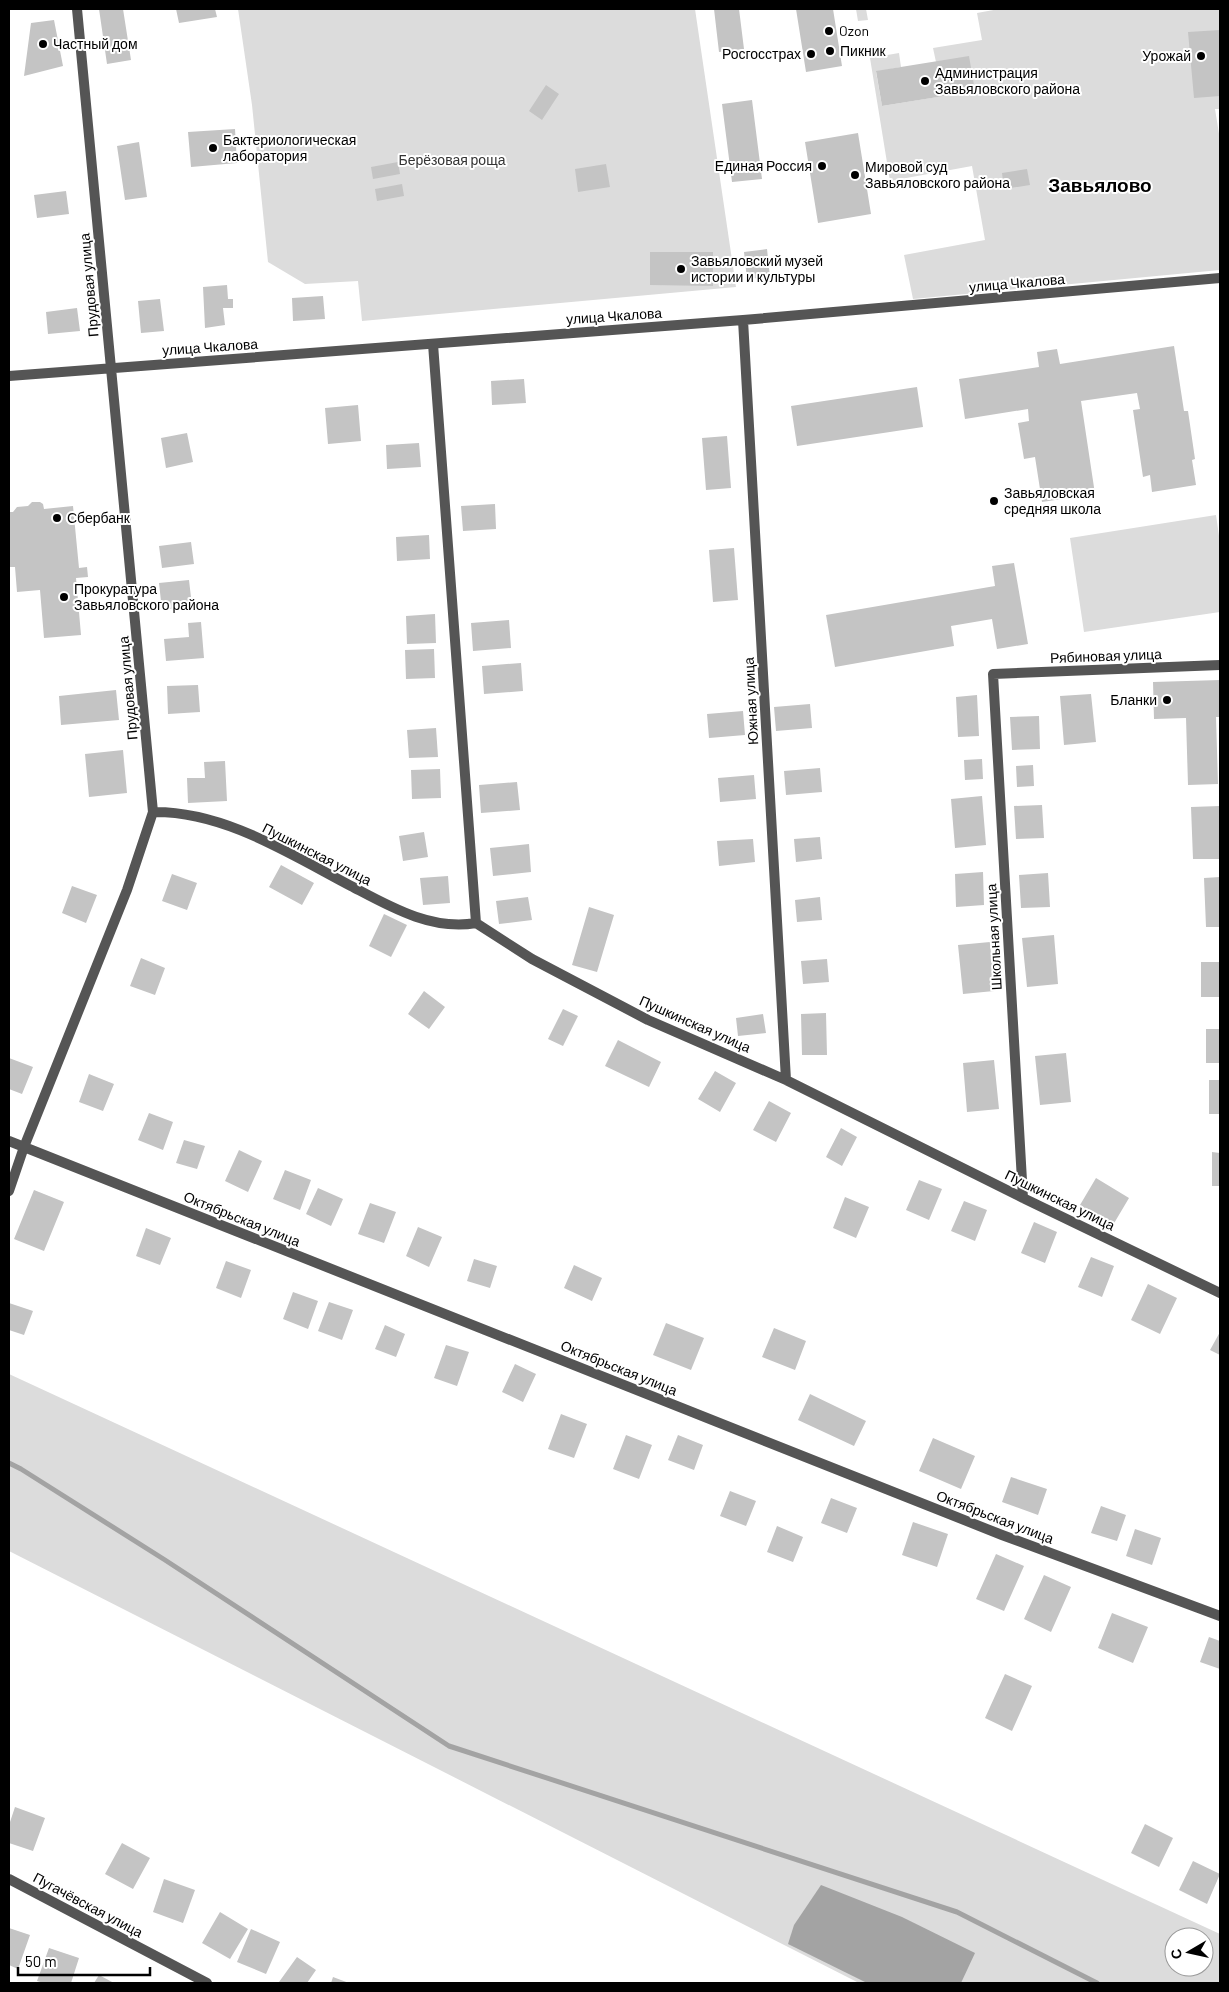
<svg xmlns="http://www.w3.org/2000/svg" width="1229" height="1992" font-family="Barlow,sans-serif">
<rect width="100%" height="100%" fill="#fff"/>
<path fill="#dcdcdc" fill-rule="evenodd" d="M238,9H695L736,287L362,321L358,281L305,284L268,262L252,105Z
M856,9H866L868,20L858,21Z
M999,9H1220V109H1215L1220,140V270L913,299L904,255L985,240L972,166L890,181L870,58L899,53L901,67L876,72L882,106L974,91L936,62L933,48L982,40L977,13Z
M1216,515L1220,543V612L1084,632L1070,538Z
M9,1374L1220,1934V1983H859L9,1551ZM1174,1937H1204V1967H1174Z"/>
<path fill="#a3a3a3" d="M821,1885L902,1917L975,1953L961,1983H867L788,1944L794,1925Z"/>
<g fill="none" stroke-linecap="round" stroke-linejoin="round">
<path stroke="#a3a3a3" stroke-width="5" d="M9,1463L21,1469L165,1560L449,1746L957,1912L1097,1983"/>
</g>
<path fill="#c4c4c4" d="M99,9H123L131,60L107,64Z
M176,9H215L217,17L179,23Z
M714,9H739L744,49L719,52Z
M796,9H833L842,66L806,72Z
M54,20L63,66L24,76L31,23Z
M1220,30V96L1194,98L1188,32Z
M969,56L975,91L882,106L876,71Z
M546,85L559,94L542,120L529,111Z
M752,100L762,179L732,182L722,104Z
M235,129L237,163L191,167L188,132Z
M858,133L871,214L818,223L805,142Z
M139,142L147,197L125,200L117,146Z
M398,162L400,174L373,179L371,167Z
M606,164L610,187L578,192L575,169Z
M1027,169L1030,185L1004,189L1002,173Z
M402,184L404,196L377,201L375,189Z
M66,191L69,214L37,218L34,195Z
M767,249L770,277L747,279L744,252Z
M650,252H713V286L650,285Z
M227,285L228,299H233V308H223L225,325L205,328L203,287Z
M323,296L325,319L293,321L292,298Z
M160,299L164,331L141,333L138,301Z
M77,308L80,331L48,334L46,312Z
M1174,346L1184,411H1188L1195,459L1192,460L1196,485L1152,492L1150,475L1143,477L1133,410L1140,409L1137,393L1081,401L1095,494L1042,502L1035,457L1024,459L1018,423L1029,421L1028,409L965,419L959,379L1039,367L1037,352L1057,349L1060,364Z
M524,379L526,403L492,405L491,381Z
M917,387L923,427L797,446L791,406Z
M358,405L361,441L328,444L325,408Z
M187,433L193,462L166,468L161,438Z
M727,436L731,488L706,490L702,438Z
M419,443L421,467L387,469L386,445Z
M32,502H40L43,504L44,509L73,506L79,568L87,567L88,577L76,578L81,635L44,638L40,590L17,592L15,567H9V512H13L17,507L28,506Z
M495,504L496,529L463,531L461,506Z
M429,535L430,559L397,561L396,537Z
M191,542L194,564L162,568L159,546Z
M734,548L738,600L713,602L709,550Z
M1014,563L1028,644L997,649L992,619L951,626L954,646L835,667L826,615L995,586L992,566Z
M189,580L192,606L162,610L159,583Z
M435,614L436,643L407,644L406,616Z
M509,620L511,648L473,651L471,623Z
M201,622L204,658L166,661L164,639L189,637L188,623Z
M434,649L435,678L406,679L405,650Z
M521,663L523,691L484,694L482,666Z
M1220,680V717H1216L1218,784L1188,785L1186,718L1154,719L1153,682Z
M198,685L200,712L168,714L167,686Z
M116,690L119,720L61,725L59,696Z
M1091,694L1096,742L1064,745L1060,696Z
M977,695L979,736L958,737L956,697Z
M810,704L812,728L776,731L774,707Z
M743,711L745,735L709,738L707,714Z
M1039,716L1040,749L1012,750L1010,717Z
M436,728L438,757L409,758L407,730Z
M123,750L127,793L89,797L85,754Z
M982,759L983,779L965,780L964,760Z
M225,761L227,801L188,803L187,778H205L204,762Z
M1033,765L1034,786L1017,787L1016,766Z
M820,768L822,792L786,795L784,771Z
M440,769L441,798L412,799L411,770Z
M754,775L756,799L720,802L718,778Z
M517,782L520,810L481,813L479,785Z
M982,796L986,845L955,848L951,799Z
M1042,805L1044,838L1016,839L1014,806Z
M1220,806V859H1193L1191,807Z
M424,832L428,857L403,861L399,836Z
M820,837L822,859L796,862L794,839Z
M753,839L755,862L719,866L717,841Z
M529,844L531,872L493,876L490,848Z
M281,865L314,883L302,905L269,887Z
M983,872L984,905L956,907L955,874Z
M1048,873L1050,907L1021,908L1019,875Z
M172,874L197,883L187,910L162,901Z
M448,876L450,903L423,905L420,878Z
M1220,877V927H1206L1204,878Z
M72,886L97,895L86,923L62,913Z
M528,897L532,920L499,924L496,901Z
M820,897L822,920L797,922L795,900Z
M589,907L614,915L597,972L572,965Z
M384,914L407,925L391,957L369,946Z
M1054,935L1058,984L1027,987L1022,938Z
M990,942L994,991L963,994L958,945Z
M141,958L165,968L155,995L130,986Z
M827,959L829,982L803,984L801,961Z
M1201,962H1220V997H1201Z
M424,991L445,1007L429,1029L408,1014Z
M563,1009L578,1016L563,1046L548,1039Z
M826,1013L827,1055H802L801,1014Z
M763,1014L766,1033L738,1036L736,1018Z
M1206,1029H1220V1063H1206Z
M618,1040L661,1062L649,1087L605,1066Z
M1066,1053L1071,1102L1040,1105L1035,1056Z
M9,1058L33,1067L22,1094L9,1089Z
M994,1060L999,1109L967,1112L963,1063Z
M715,1071L736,1083L720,1112L698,1099Z
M89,1074L114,1084L103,1111L79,1102Z
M1209,1080H1220V1114H1209Z
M769,1101L791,1113L776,1142L753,1130Z
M149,1113L173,1122L163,1150L138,1140Z
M841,1128L857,1137L842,1166L826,1157Z
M184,1140L205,1146L197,1169L176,1163Z
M239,1150L262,1161L248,1192L225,1181Z
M1212,1152L1220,1153V1186H1212Z
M285,1170L311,1180L300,1210L273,1199Z
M1096,1178L1129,1198L1113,1225L1080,1205Z
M919,1180L942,1189L929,1220L906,1210Z
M318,1188L343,1199L331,1226L306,1214Z
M34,1190L64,1202L44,1251L14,1239Z
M845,1197L869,1207L856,1238L833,1228Z
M964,1201L987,1210L975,1241L951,1231Z
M370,1203L396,1212L384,1243L358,1234Z
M1034,1222L1057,1232L1045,1263L1021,1253Z
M418,1227L442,1237L429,1267L406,1256Z
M146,1228L171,1238L160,1265L136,1256Z
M1091,1257L1114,1266L1102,1297L1078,1287Z
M474,1259L497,1266L490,1288L467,1281Z
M226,1261L251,1270L241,1298L216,1288Z
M574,1265L602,1278L592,1301L564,1288Z
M1148,1284L1177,1298L1160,1334L1131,1320Z
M293,1292L318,1301L308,1329L283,1319Z
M329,1302L353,1310L342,1340L318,1331Z
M9,1303L33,1311L24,1335L9,1330Z
M666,1323L704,1338L691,1370L653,1355Z
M385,1325L405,1334L396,1357L375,1349Z
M774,1328L806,1341L795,1370L762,1357Z
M1220,1332V1355L1210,1350Z
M446,1345L469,1352L457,1386L434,1378Z
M515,1364L536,1374L523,1402L502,1392Z
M810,1394L866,1421L854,1446L798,1420Z
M561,1414L587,1424L574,1458L548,1449Z
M626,1435L652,1445L639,1479L613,1469Z
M678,1435L703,1445L694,1470L668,1460Z
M933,1438L975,1456L961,1489L919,1471Z
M1011,1477L1047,1489L1038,1515L1002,1502Z
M730,1491L756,1501L746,1526L720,1516Z
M831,1498L857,1508L847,1533L821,1523Z
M1101,1506L1126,1515L1117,1541L1091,1533Z
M913,1522L948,1534L937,1567L902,1555Z
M777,1526L803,1537L793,1562L767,1552Z
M1135,1529L1161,1538L1152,1565L1126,1556Z
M996,1554L1024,1566L1004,1611L976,1599Z
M1044,1575L1071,1587L1051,1632L1024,1619Z
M1112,1613L1148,1627L1133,1663L1098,1648Z
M1209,1637L1220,1641V1669L1200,1662Z
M1005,1674L1032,1686L1012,1731L985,1718Z
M15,1807L45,1818L33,1851L9,1843V1825Z
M1145,1824L1173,1838L1159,1867L1131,1853Z
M122,1843L150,1858L133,1889L105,1874Z
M1193,1861L1220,1874L1207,1904L1179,1890Z
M164,1879L195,1890L183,1923L153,1912Z
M220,1912L248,1929L230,1959L202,1943Z
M9,1928L30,1935L18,1969L9,1965Z
M251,1929L280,1942L266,1974L237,1962Z
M49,1948L79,1958L71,1983H44L37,1981Z
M297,1957L316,1970L307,1983H281L279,1982Z
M99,1975L114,1983H94Z
M333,1977L349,1983H331Z"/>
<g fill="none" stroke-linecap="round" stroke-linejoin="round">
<path stroke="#555" stroke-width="10" d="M743,320L786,1080
M433,344L476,923
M9,376L743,320L1220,278
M153,812C224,811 290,854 351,886C389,906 431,931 476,923L532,959L648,1020L786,1080L1023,1198L1220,1293
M9,1141L1002,1535L1220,1616
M9,1191L24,1147L127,890L153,812L77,9
M1023,1198L993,674L1220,665
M9,1879L207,1983"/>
</g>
<g fill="#000" stroke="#fff" stroke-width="2">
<circle cx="829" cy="31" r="5"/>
<circle cx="43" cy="44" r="5"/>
<circle cx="830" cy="51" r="5"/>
<circle cx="811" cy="54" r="5"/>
<circle cx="1201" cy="56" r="5"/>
<circle cx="925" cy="81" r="5"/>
<circle cx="213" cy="148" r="5"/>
<circle cx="822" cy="166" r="5"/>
<circle cx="855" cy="175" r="5"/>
<circle cx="681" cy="269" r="5"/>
<circle cx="994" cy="501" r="5"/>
<circle cx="57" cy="518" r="5"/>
<circle cx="64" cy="597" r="5"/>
<circle cx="1167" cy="700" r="5"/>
</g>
<g text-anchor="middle" stroke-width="4" stroke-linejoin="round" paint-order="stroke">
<g font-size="14" fill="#000" stroke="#fff" text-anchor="start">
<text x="839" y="36">Ozon</text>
<text x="53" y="49">Частный дом</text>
<text x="840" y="56">Пикник</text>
<text x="801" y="59" text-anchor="end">Росгосстрах</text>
<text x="1191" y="61" text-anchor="end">Урожай</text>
<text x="935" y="78">Администрация<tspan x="935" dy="16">Завьяловского района</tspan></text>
<text x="223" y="145">Бактериологическая<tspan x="223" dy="16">лаборатория</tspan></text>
<text x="812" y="171" text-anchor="end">Единая Россия</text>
<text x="865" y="172">Мировой суд<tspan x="865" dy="16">Завьяловского района</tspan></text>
<text x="691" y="266">Завьяловский музей<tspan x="691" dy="16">истории и культуры</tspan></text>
<text x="1004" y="498">Завьяловская<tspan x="1004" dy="16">средняя школа</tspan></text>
<text x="67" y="523">Сбербанк</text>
<text x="74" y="594">Прокуратура<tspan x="74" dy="16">Завьяловского района</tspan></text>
<text x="1157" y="705" text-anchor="end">Бланки</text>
</g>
<g font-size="14" fill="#333" stroke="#fff">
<text x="452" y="165">Берёзовая роща</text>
</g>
<g font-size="14" fill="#000" stroke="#fff">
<text transform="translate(1017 283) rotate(-5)" y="5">улица Чкалова</text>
<text transform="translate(89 285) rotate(-95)" y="5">Прудовая улица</text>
<text transform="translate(614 316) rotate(-4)" y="5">улица Чкалова</text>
<text transform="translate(210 347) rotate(-4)" y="5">улица Чкалова</text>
<text transform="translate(1106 656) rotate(-2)" y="5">Рябиновая улица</text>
<text transform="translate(128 688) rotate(-95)" y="5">Прудовая улица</text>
<text transform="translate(751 701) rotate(-93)" y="5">Южная улица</text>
<text transform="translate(317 854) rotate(27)" y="5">Пушкинская улица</text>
<text transform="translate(994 937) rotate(-93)" y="5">Школьная улица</text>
<text transform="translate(695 1024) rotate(24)" y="5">Пушкинская улица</text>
<text transform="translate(1060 1200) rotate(26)" y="5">Пушкинская улица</text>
<text transform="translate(242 1219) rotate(22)" y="5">Октябрьская улица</text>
<text transform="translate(619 1368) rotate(22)" y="5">Октябрьская улица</text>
<text transform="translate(995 1517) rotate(21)" y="5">Октябрьская улица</text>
<text transform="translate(88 1905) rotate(28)" y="5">Пугачёвская улица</text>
</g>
<g font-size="19" font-weight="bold" fill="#000" stroke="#fff">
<text x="1100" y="192">Завьялово</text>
</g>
</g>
<rect width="1229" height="1992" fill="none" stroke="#000000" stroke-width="20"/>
<g transform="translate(1189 1952) rotate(261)"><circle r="24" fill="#ffffff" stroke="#999999"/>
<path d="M0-4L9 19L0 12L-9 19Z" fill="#000000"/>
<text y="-8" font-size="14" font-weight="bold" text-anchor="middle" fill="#000000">С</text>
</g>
<path d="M18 1967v8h132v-8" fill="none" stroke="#000000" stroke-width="2.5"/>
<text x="25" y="1967" font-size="15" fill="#000000" stroke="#ffffff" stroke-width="4" paint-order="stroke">50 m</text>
</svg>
